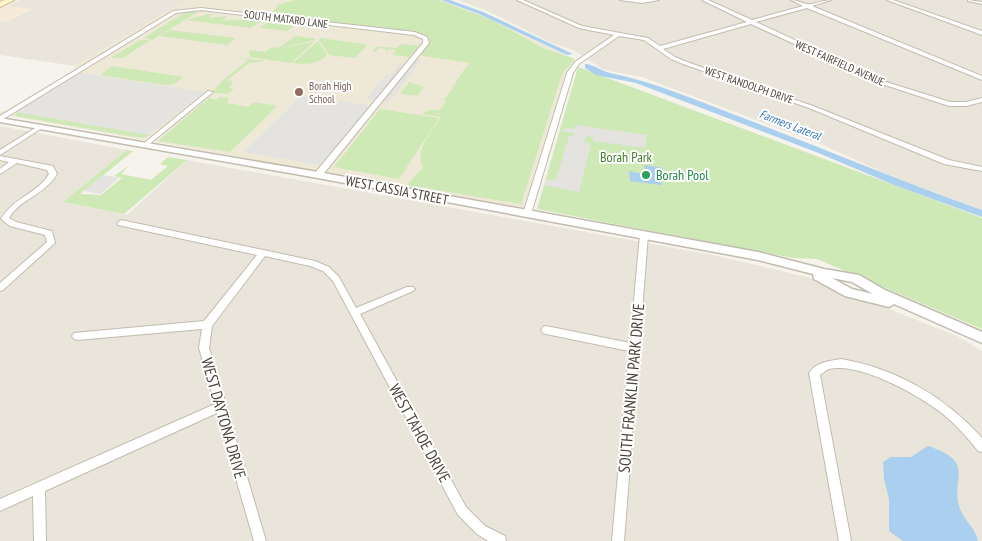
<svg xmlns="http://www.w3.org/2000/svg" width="982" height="541" font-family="'PT Sans Narrow',sans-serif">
<rect width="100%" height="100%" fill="#f5f3ec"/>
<path fill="#e9e5da" d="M20,0H186L75,66L0,55V21H7L31,10L7,6Z
M458,0H982V210L896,178L823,145L642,77L604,70L573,50L554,44L485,10Z
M0,126L127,150L63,202L127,215L187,160L713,255L810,278L957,336L982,351V541H0Z"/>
<path fill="#f6ebd8" d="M7,6L32,9L7,21H0V9Z"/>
<path fill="#eee9d6" d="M186,0H440L481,15L576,60L566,73L524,208L0,114V112L7,110L73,71L75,66Z"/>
<path fill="#cee8b6" d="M296,0H438L492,20L543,48L575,59L562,74L521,204L407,185L423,167C414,149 432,132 441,117L422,114L429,110H440L446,101L442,99H445L465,68L470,63L423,56L421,53L430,40L427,36L420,33L270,15L279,4Z
M186,12H198L152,40L144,38L164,25H169L166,24Z
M208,14L212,15L209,18L227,16L223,20C232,21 240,19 248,19L247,21H262L250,28L186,20Z
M269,21L296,24L287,31L260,28Z
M170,30L236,38L227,45L160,36Z
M296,36L317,39L271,51L315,41L291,63L250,57L249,50L265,52L272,47L278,48Z
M320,38L364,44L367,45L355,58L329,55L319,40Z
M140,40H150L123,58H111Z
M318,41L327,55C318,64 305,65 293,63Z
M401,44L420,46L409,57L393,55L396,50L389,49L387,51H385L386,49L379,48L375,52L373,51L376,47L369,46L396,48Z
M236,57L265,61L249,63L227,80L233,82L229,88L234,89L228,94L215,93L213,92L221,82L248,60Z
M112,66L184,77L174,84L164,85L100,75Z
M578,67L982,218V329L817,259L793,258L537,209Z
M409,82L424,87L418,95L419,96L400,94Z
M219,97L229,98L227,103L248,107L254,102L277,106L230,152L158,141L209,98L216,100Z
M380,109L439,118L399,179L334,167Z
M17,112L149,135H151L142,138L15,116Z
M127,150L133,151L80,194L101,195L122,178L114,176L128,166L121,174L151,180L168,166L160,164L168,157L187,160L124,214L63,202Z"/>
<path fill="#e4e3e0" d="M410,58L422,60L389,102L366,99L386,74L390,75L399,64H405Z
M74,72L204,92L149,135L10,111Z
M302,95L379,107L330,167L244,152Z
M576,125L647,135L645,148L593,141L594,137L586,136L584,142L591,144L579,192L544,185L546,179L556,180L569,136H574L575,133L563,132L564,128L575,129Z
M103,175L119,178L101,194L84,191Z"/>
<path fill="#abcfef" d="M645,165L663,168L661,185L630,181L629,171L643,174Z
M928,446C980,463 947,481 961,511C965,521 976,529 978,541H903L889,531V499L884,479L883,462L891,457H911Z"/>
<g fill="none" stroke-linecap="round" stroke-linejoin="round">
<path fill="#abcfef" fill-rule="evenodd" d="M441,0H450L483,12L573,54L567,55L479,14Z
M585,64C593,64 601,71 610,73C654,82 696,100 738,116C820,147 900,181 982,210V217L894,185L821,154L636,83L596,75L585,68Z"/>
<g stroke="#c1bcae" stroke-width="2">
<path id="minor" d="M517,0H523L582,26L648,38L660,46L747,22L702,0H708L752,20L803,6L791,0C797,0 801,3 807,4C814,5 823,0 831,0L812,6L982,76V80L807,8L756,22L880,80L950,102H966L982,98V102L966,106H949L876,82L751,24L663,49L675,57L687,62L813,106L949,160L982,167V171L944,164L809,108L683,64L671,59L644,40L619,36L579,64L573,73L531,214L530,216H524L523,214L567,73L575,62L614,35L579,28Z
M620,0H659L642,3Z
M887,0H893L982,31V35Z
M968,0L982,2V4L968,1Z
M201,8L415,32L427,37L429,43L321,177H318L314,175L315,173L423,43V39L414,35L201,10L176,13L0,121V116L173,11Z
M208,91L213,92L147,146H143V144Z
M40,125L42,126V128L0,155V150Z
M0,156L53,166L57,174C45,195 20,199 9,218L16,222L52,231L55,243L3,290L0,291V283L47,242L45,235L10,226L1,219C14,197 37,194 49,174L47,170L17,163L0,174V169L9,162L0,160Z
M121,220L315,261L329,267L339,277L356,308L407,287H413L415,289L413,291L360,314L466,507L485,526L505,536L506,541H488L477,534L458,515L333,281L323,271L310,266L265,256L212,326L209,348L266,541H254L217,413L45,491L46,541H34L33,496L0,511V499L215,404L199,348L202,329L77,340L74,339L72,336L74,333L204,321L257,255L118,225L117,223Z
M644,232L648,235L624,541H612L629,351L546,334L543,333L541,330L543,327L546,326L630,343L640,235Z
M841,359C895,368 946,397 982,438V452L978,451C968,438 956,425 943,414C918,395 861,362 829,369C826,370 823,373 820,375L851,541H839L809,373C816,362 829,361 841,359Z"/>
</g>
<g stroke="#c1bcae" stroke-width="3">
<path id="tertiary" d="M0,118L318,172L758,252L824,269L859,275L885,290L982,332V343L894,304L889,307L845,296L814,279L813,274L758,260L318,178L0,122ZM832,278L852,282L873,294L852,289Z"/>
</g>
<g stroke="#d4c99c" stroke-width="3">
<path id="secondary" d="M5,0H14L0,7V2Z"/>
</g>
<use href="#minor" fill="#fff" fill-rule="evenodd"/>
<use href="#tertiary" fill="#fff" fill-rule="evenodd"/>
<use href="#secondary" fill="#fdf5ce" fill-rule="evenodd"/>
</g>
<circle fill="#8d6e63" stroke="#fff" stroke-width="2" cx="299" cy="92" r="5"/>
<circle fill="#2e9e5b" stroke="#fff" stroke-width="2" cx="646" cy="175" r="5"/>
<g text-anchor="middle" stroke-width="4" stroke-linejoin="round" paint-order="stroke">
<g font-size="11" fill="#4a4539" stroke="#fff">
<text transform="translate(286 19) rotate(7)" y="4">SOUTH MATARO LANE</text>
<text transform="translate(840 63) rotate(24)" y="4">WEST FAIRFIELD AVENUE</text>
<text transform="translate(749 85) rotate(19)" y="4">WEST RANDOLPH DRIVE</text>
</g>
<g font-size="11" fill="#785e54" stroke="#fff" text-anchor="start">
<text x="309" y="90">Borah High<tspan x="309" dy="13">School</tspan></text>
</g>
<g font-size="12" font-style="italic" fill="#3375b5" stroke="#fff">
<text transform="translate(790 125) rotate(21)" y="4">Farmers Lateral</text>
</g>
<g font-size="14" fill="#457c2d" stroke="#fff">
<text x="626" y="162">Borah Park</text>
</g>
<g font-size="14" fill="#27864d" stroke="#fff" text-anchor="start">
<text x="656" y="180">Borah Pool</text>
</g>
<g font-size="14" fill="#4a4539" stroke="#fff">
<text transform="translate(397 190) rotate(11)" y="5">WEST CASSIA STREET</text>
</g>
<g font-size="16" fill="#4a4539" stroke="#fff">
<text transform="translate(631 388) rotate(-85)" y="6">SOUTH FRANKLIN PARK DRIVE</text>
<text transform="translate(224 418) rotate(74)" y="6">WEST DAYTONA DRIVE</text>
<text transform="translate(420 433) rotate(61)" y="6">WEST TAHOE DRIVE</text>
</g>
</g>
</svg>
